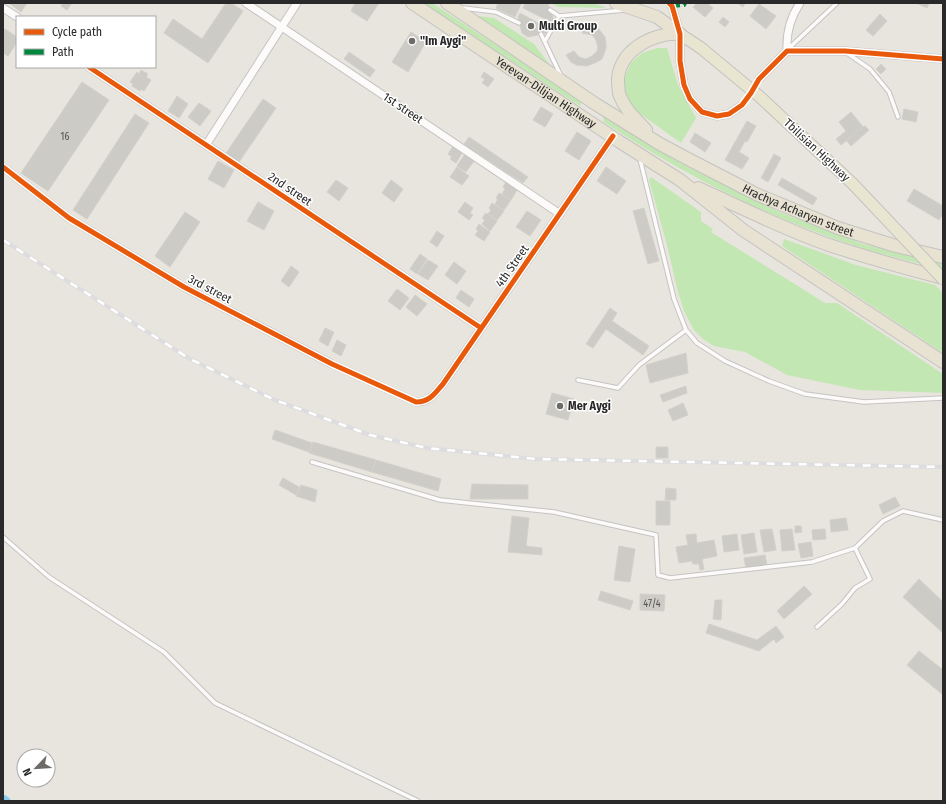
<svg xmlns="http://www.w3.org/2000/svg" width="946" height="804" font-family="'Fira Sans Condensed',sans-serif">
<rect width="100%" height="100%" fill="#e8e5de"/>
<path fill="#c2e7b3" d="M423,3H432L582,101L580,106Z
M550,3H592L605,7V8L559,7Z
M469,15L494,18L534,44L553,69Z
M657,48H667L678,85L696,118L681,143L635,110L626,97L625,91V76L631,63L642,53Z
M603,117H606L633,135L682,164L777,211L863,244L943,264V270C911,261 878,254 847,243C763,215 677,171 604,122Z
M651,177L701,212V221L713,229L711,232L825,303H837L943,374V393L860,390L787,375L745,352L714,346L703,339L694,330L684,311L678,292L667,245L649,180Z
M784,239L856,265L935,285L943,293V353L782,246Z"/>
<g fill="none" stroke-linecap="round" stroke-linejoin="round">
<path stroke="#8acaf2" stroke-width="9" d="M3,799L6,801"/>
</g>
<path fill="#cdcbc5" stroke="#d3d0ca" d="M9,3H27L21,12Z
M63,3H72L67,10L61,6Z
M226,3H231L243,11L208,63L164,33L173,19L202,39Z
M355,3H379L367,21L351,11Z
M498,3H519L521,4L515,17L496,8Z
M529,3L548,4L554,20L553,23L523,8L524,5Z
M697,3H707L713,8L705,17L693,7Z
M737,3H745L743,7Z
M916,3H929L927,8Z
M759,4L776,16L766,29L750,16Z
M520,13L549,29L547,33L528,37L522,33L518,17Z
M880,14L887,21L873,36L866,30Z
M723,17L729,22L725,27L719,22Z
M582,23L588,24L598,28L605,37L606,43V48L602,59L597,62L587,66L576,65L571,62L566,55L574,51L579,57L586,59L592,56L597,51L598,47L596,40L592,35L582,33Z
M5,29L17,37V42L8,56L3,53V32Z
M411,32L426,42L408,72L392,62Z
M349,52L375,70L370,77L344,59Z
M881,64L886,69L881,74L876,69Z
M141,70L148,74L146,77L151,80L144,91L141,89L140,91L132,86L133,84L130,82L137,72L139,74Z
M484,72L494,79L488,87L482,83L485,79L481,77Z
M82,82L109,100L48,191L21,173Z
M177,96L188,104L179,118L168,111Z
M263,99L276,108L239,162L226,153Z
M199,103L211,111L200,126L188,117Z
M541,107L553,114L545,127L533,120Z
M904,109L918,112L916,122L902,119Z
M851,112L863,127L841,145L836,139L846,131L839,122Z
M135,114L149,123L87,219L73,210Z
M747,121L756,126L747,142L745,141L739,152L749,158L742,169L725,160Z
M865,126L869,130L851,146L846,140L863,127Z
M577,132L591,141L579,160L565,151Z
M695,133L711,143L705,152L690,142Z
M469,137L528,177L523,183L464,144Z
M454,145L461,150L460,152L462,153L456,163L450,159L452,157L448,154Z
M465,154L474,161L466,172L457,166Z
M774,154L781,158L768,182L761,178Z
M218,161L234,170L224,188L208,179Z
M457,167L469,176L462,185L450,177Z
M606,167L626,181L617,194L597,181Z
M782,178L817,198L813,205L778,185Z
M336,180L348,188L339,201L327,192Z
M391,180L403,189L394,202L382,193Z
M506,182L517,190L511,200L502,194L505,189L503,187Z
M914,189L943,206V214L939,220L907,201Z
M499,193L511,200L504,210L495,204L498,199L496,198Z
M258,202L274,211L264,230L247,221Z
M465,202L473,208L470,213L473,215L469,220L458,212Z
M492,203L504,211L497,220L488,214L491,210L489,208Z
M644,208L659,261L648,264L633,211Z
M527,211L541,220L530,236L516,227Z
M185,212L200,222L170,267L155,256Z
M486,213L497,221L490,231L482,224L485,220L482,218Z
M479,224L490,232L484,241L475,235L478,231L476,229Z
M437,231L444,236L437,247L430,242Z
M420,254L427,259L417,274L410,269Z
M428,260L438,266L428,280L418,274Z
M454,262L466,271L457,284L445,275Z
M291,266L299,272L289,287L281,281Z
M397,289L409,298L400,310L388,301Z
M461,290L474,299L469,307L456,298Z
M415,295L427,304L417,316L406,307Z
M610,308L617,313L612,321L649,346L643,355L606,329L593,348L586,344Z
M325,328L334,332L328,346L319,341Z
M337,340L346,345L341,356L332,351Z
M686,353L688,373L650,383L646,365Z
M686,386L687,393L663,402L660,395Z
M552,393L574,399L568,420L546,414Z
M683,403L688,415L673,421L668,410Z
M275,430L312,443L309,452L272,439Z
M313,442L376,460L372,472L309,453Z
M656,447H668V458H656Z
M376,460L441,479L438,491L372,472Z
M283,478L299,487L296,495L279,485Z
M472,484L528,485V499H470Z
M301,485L317,490L315,502L296,496Z
M666,488L676,489V500H665Z
M895,497L900,506L883,514L879,505Z
M656,501H670V525H656Z
M512,516L529,518L526,546L542,548V555L508,552Z
M846,518L848,530L831,532L830,520Z
M795,526H801L802,532L795,533Z
M772,529L776,550L764,552L760,530Z
M792,529L795,550L782,551L780,530Z
M825,529L826,539L813,540L812,530Z
M754,533L757,552L744,554L741,535Z
M696,534L697,543L714,540L717,556L702,559L704,569L700,570L699,564H693L692,561L679,563L676,547L688,545L686,535Z
M737,534L739,550L724,552L722,536Z
M811,542L813,556L801,558L798,544Z
M619,546L635,549L630,582L614,580Z
M765,555L767,565L746,568L744,558Z
M919,579L943,602V633L903,597Z
M804,586L812,594L784,619L777,611Z
M601,591L633,601L630,610L598,600Z
M640,594L665,595L664,611L640,610Z
M715,600H722L721,620L713,619Z
M709,624L757,640L776,626L784,637L776,643L774,639L759,651L706,633Z
M919,651L943,670V695L907,665Z"/>
<g fill="none" stroke-linecap="round" stroke-linejoin="round">
<path stroke="#c2bfba" stroke-width="7" stroke-dasharray="7 3.5" stroke-linecap="butt" d="M742,105L751,93L759,79"/>
<g stroke="#c5c4c4" stroke-width="5.5">
<path id="service" d="M463,8L496,12L519,23
M550,10L559,16
M541,34L561,76
M545,41L559,16L625,10
M788,49L837,3
M847,53L870,69L889,92L898,117
M640,159L674,299L686,330L697,343L725,361L769,381L805,394L864,402L943,398
M578,380L618,388L639,365L686,330
M312,462L440,500L554,512L656,535L658,575L670,578L812,562L855,548L883,521L903,511L943,520
M3,537L49,577L164,652L215,703L418,801
M817,627L842,604L855,588L870,579L855,548"/>
</g>
<g stroke="#c5c4c4" stroke-width="9">
<path id="minor" d="M246,3L560,214
M669,3L672,6L680,34V61L684,85L690,99L702,112L717,116L729,114L742,105
M3,8L17,17
M787,51C786,33 790,18 800,3
M89,67L481,328
M759,79L787,51H845L943,59
M206,145L297,3
M3,167L69,218L184,287L332,364L416,402C430,402 435,393 443,384L613,136"/>
</g>
<g stroke="#c4c3c0" stroke-width="13">
<path id="primary" d="M680,34L701,48"/>
</g>
<g stroke="#c4c3c0" stroke-width="14">
<g id="trunk">
<path id="s1" d="M412,3L620,142L680,180L743,230L943,362"/>
<path id="s2" d="M447,3L594,103L660,144L690,160L756,194L838,228L896,246L943,257"/>
<path d="M616,3L657,17L680,34"/>
<path d="M646,130C636,119 625,110 620,96C618,93 619,88 618,84C616,52 652,32 680,34"/>
<path d="M698,188C740,207 782,228 826,244C865,257 904,268 943,278"/>
</g>
</g>
<use href="#service" stroke="#fcfbfa" stroke-width="3.5"/>
<use href="#minor" stroke="#fcfbfa" stroke-width="7"/>
<use href="#primary" stroke="#e8e5d1" stroke-width="11"/>
<use href="#trunk" stroke="#e8e2d2" stroke-width="12"/>
<g stroke="#dddcde" stroke-width="4">
<path id="rail" d="M3,240L190,359L275,400L370,435L427,448L536,459L943,467"/>
</g>
<use href="#rail" stroke="#fff" stroke-width="2.5" stroke-dasharray="8" stroke-linecap="butt"/>
<g stroke="#c4c3c0" stroke-width="13" stroke-linecap="butt">
<path id="primary-bridge" d="M701,48L759,96L852,183L943,279"/>
</g>
<use href="#primary-bridge" stroke="#e8e5d1" stroke-width="11"/>
<path stroke="#00873e" stroke-width="4" stroke-dasharray="8 4" stroke-linecap="butt" d="M672,6L684,5L685,3"/>
<g stroke="#fff" stroke-width="8">
<path id="cycleway" d="M669,3L672,6L680,34V61L684,85L690,99L702,112L717,116L729,114L742,105L751,93L759,79L787,51H845L943,59
M89,67L481,328
M3,167L69,218L184,287L332,364L416,402C430,402 435,393 443,384L613,136"/>
</g>
<use href="#cycleway" stroke="#e8590c" stroke-width="5"/>
</g>
<g fill="#6c6b68" stroke="#fff" stroke-width="1.5">
<circle cx="531" cy="26" r="4"/>
<circle cx="412" cy="41" r="4"/>
<circle cx="560" cy="406" r="4"/>
</g>
<g text-anchor="middle" stroke-width="3" stroke-linejoin="round" paint-order="stroke">
<g font-size="10" fill="#545352">
<text x="65" y="140">16</text>
<text x="652" y="607">47/4</text>
</g>
<g font-size="12" font-weight="bold" fill="#292929" stroke="#fff" text-anchor="start">
<text x="539" y="30">Multi Group</text>
<text x="420" y="45">"Im Aygi"</text>
<text x="568" y="410">Mer Aygi</text>
</g>
<g font-size="12" fill="#292929" stroke="#fff">
<text dy="4" stroke="none"><textPath href="#s1" startOffset="161">Yerevan-Dilijan Highway</textPath></text>
<text transform="translate(403 108) rotate(34)" y="4">1st street</text>
<text transform="translate(817 150) rotate(43)" y="4">Tbilisian Highway</text>
<text transform="translate(290 189) rotate(34)" y="4">2nd street</text>
<text dy="4" stroke="none"><textPath href="#s2" startOffset="409">Hrachya Acharyan street</textPath></text>
<text transform="translate(512 266) rotate(-55)" y="4">4th Street</text>
<text transform="translate(210 289) rotate(28)" y="4">3rd street</text>
</g>
</g>
<rect width="946" height="804" fill="none" stroke="#292929" stroke-width="8"/>
<rect x="16" y="16" width="140" height="52" fill="#ffffff" stroke="#a9a9a9"/>
<rect x="24" y="29" width="20" height="6" fill="#e8590c" stroke="#a9a9a9"/>
<text x="52" y="36" font-size="12" fill="#292929">Cycle path</text>
<rect x="24" y="49" width="20" height="6" fill="#00873e" stroke="#a9a9a9"/>
<text x="52" y="56" font-size="12" fill="#292929">Path</text>
<g transform="translate(36 768) rotate(245)"><circle r="19" fill="#ffffff" stroke="#a9a9a9"/>
<path d="M0-3L7 15L0 10L-7 15Z" fill="#6c6b68"/>
<text y="-6" font-size="11" font-weight="bold" text-anchor="middle" fill="#292929">N</text>
</g>
</svg>
